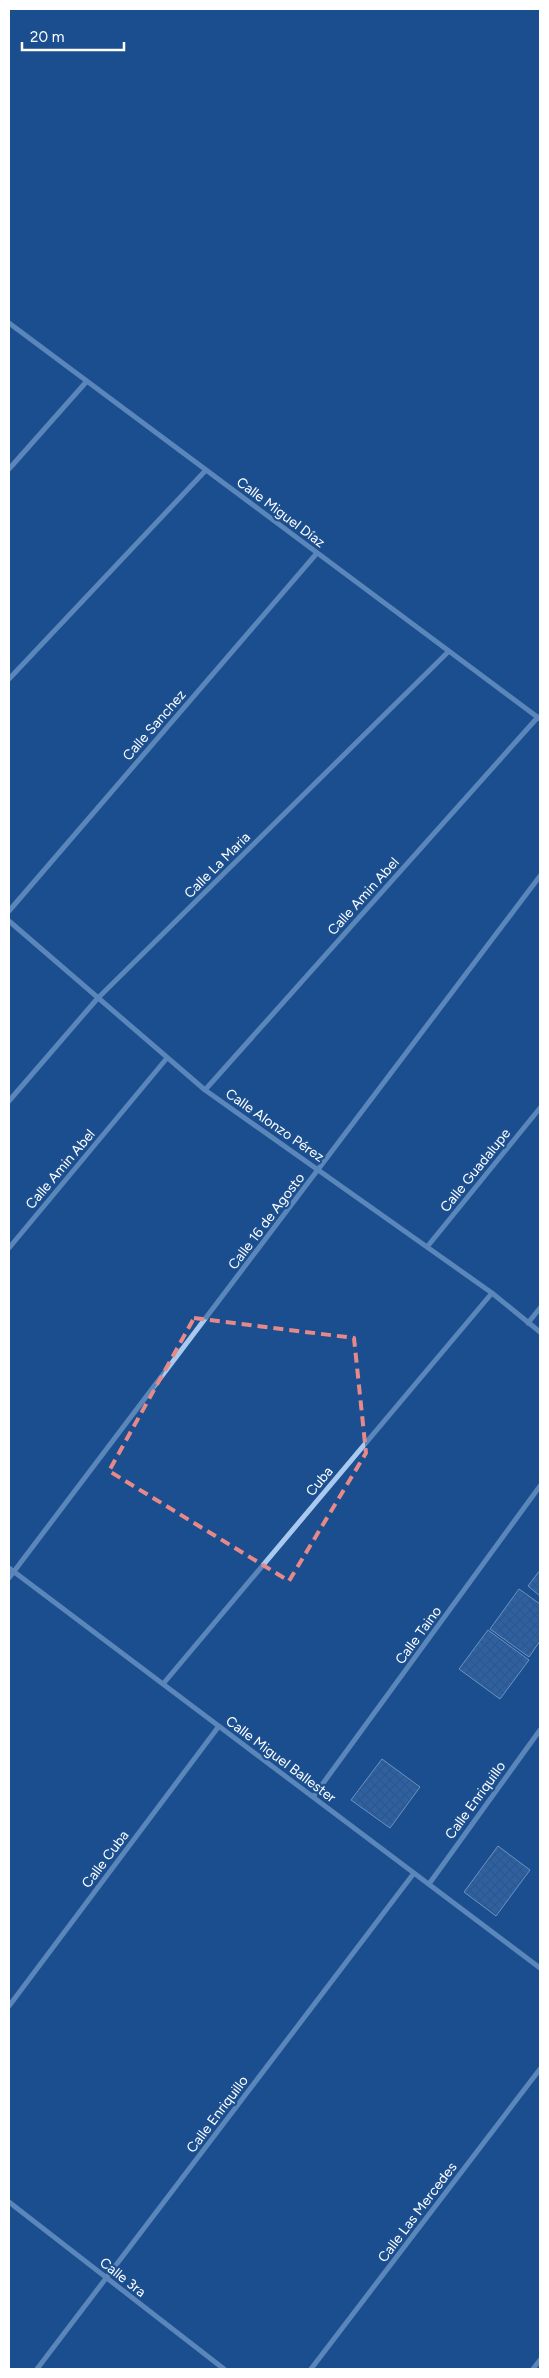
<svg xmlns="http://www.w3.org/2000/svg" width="549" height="2378" font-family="Figtree,sans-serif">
<defs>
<pattern id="building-cross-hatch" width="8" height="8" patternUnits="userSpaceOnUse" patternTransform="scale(1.25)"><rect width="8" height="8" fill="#4478b7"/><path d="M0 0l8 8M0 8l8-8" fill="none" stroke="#486282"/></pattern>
</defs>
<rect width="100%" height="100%" fill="#1b4f8f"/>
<path fill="url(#building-cross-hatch)" stroke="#cfe3fa" d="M540,1570V1596L528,1586Z
M519,1589L540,1604V1641L529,1657L490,1629Z
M488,1630L529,1660L500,1699L459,1669Z
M382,1759L420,1787L390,1828L351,1800Z
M498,1846L530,1870L496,1916L464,1892Z"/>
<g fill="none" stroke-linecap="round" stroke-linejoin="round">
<path stroke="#a9c9ee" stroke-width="5" d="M9,323L540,719
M9,469L87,381
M9,679L206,470
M9,911L317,553
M9,921L205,1090L427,1247L492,1293L540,1332
M205,1090L538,717
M9,1101L97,999L449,651
M427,1247L540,1108
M9,1248L167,1058
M528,1323L540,1308
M9,1568L540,1968
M9,1578L540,876
M163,1684L492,1293
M313,1797L540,1486
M429,1884L540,1730
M9,2006L219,1726
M9,2202L224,2369
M37,2369L414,1873
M311,2369L540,2069
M533,2369L540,2360"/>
</g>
<path d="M0 0H549V2378H0ZM194,1318L354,1338L366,1453L289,1581L109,1471Z" fill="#1b4f8f" fill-opacity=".55" fill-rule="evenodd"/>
<path fill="none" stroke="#e88989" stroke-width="4" stroke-dasharray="10 6" stroke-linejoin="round" d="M194,1318L354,1338L366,1453L289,1581L109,1471Z"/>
<g text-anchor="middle" stroke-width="4.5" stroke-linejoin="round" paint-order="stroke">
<g font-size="14" fill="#fff" stroke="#1b4f8f">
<text transform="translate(281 512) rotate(37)" y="5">Calle Miguel Díaz</text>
<text transform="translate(154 725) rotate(-49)" y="5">Calle Sanchez</text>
<text transform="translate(217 865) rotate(-45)" y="5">Calle La Maria</text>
<text transform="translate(363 896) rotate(-48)" y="5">Calle Amin Abel</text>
<text transform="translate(275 1125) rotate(35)" y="5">Calle Alonzo Pérez</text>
<text transform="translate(60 1169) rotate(-50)" y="5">Calle Amin Abel</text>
<text transform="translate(475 1170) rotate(-51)" y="5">Calle Guadalupe</text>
<text transform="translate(266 1221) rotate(-53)" y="5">Calle 16 de Agosto</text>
<text transform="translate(319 1481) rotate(-50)" y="5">Cuba</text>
<text transform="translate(418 1635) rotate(-54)" y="5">Calle Taino</text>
<text transform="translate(281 1759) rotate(37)" y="5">Calle Miguel Ballester</text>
<text transform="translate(475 1800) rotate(-54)" y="5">Calle Enriquillo</text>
<text transform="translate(105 1859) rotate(-53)" y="5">Calle Cuba</text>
<text transform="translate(217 2114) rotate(-53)" y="5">Calle Enriquillo</text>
<text transform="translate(417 2212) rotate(-53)" y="5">Calle Las Mercedes</text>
<text transform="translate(123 2277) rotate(38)" y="5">Calle 3ra</text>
</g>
</g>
<rect width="549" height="2378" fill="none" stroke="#ffffff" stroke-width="20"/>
<path d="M22 42v8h102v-8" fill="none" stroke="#ffffff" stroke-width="2.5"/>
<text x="30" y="42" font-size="15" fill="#ffffff" stroke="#1b4f8f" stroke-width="4" paint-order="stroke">20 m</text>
</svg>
